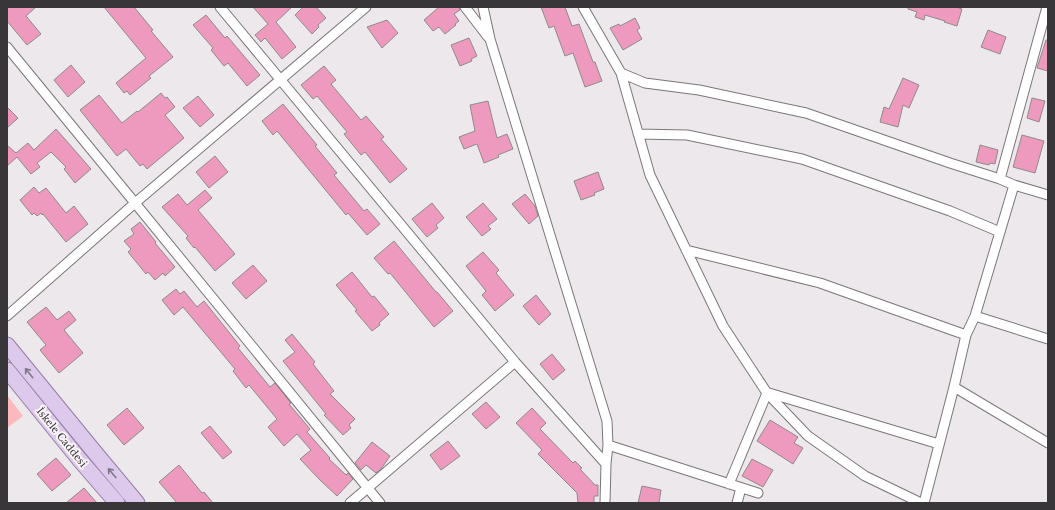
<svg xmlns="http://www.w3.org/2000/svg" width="1055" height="510" font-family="'Libre Baskerville',serif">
<rect width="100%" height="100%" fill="#ede8ec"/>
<path fill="#fcb9bd" d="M7,395L23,416L7,428Z"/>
<path fill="#ed9abe" stroke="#908a8c" d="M7,7H36L26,16L41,34L27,45L7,21Z
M104,7H134L153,30L151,31L173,57L149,76L151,78L130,95L127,91L124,93L116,83L146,58Z
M253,7H292L276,22L296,47L282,59L265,38L261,42L255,35L268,24Z
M303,7H316L326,18L318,25L319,27L312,34L295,15Z
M439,7H459L460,10L454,14L459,21L455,24L456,25L445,34L439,27L433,31L424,20Z
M541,7H565L572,26L579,24L593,62H595L602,81L585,87L573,53L565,56L554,26L549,28Z
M908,7H956L962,9L957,26L944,22L945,21L925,15L924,20L915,17L917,12L908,9Z
M206,15L225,38L227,36L260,75L247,86L228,63L224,66L211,50L213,48L193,25Z
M635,18L640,28L637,30L642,39L623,50L610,28L619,24L620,26Z
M387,20L398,33L382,48L367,27Z
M988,30L1006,37L1000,54L981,47Z
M469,38L477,56L471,59L472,61L460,66L451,45Z
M1046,40H1048V71L1037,68Z
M71,65L85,82L68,97L54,80Z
M324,66L336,80L331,84L361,120L366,116L384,137L381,139L407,169L390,183L365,152L361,155L344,134L347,132L317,96L313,99L301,85Z
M903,78L919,85L909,108L903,105L898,127L880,122L884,107L889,109Z
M161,93L165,98L167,97L175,107L165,115L184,138L147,169L143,164L140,166L126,149L117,156L80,110L99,95L122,123L137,111L138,112Z
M198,96L214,115L200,127L183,108Z
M1032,98L1045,101L1039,122L1027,118Z
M488,101L497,138L507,134L513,149L498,155L499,157L484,163L477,144L464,149L459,137L475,131L470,105Z
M283,104L317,145L315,146L337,173L334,175L364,211L367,209L380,224L367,235L348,213L346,215L277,131L273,135L262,121Z
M7,107L18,118L7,128Z
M56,129L71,146L91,169L75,183L64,169L66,167L51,152L37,163L40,167L31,174L17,157L7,166V145L16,153L28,143L34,150Z
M1022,135L1044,141L1035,173L1013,167Z
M980,145L998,150L995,164L990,163L989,165L976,162Z
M215,156L228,172L209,188L196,172Z
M598,172L604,189L594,193L595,195L581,200L574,181Z
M34,187L39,193L46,188L66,213L74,206L88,224L66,242L43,214L42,215L41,213L37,216L34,213L32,215L20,200Z
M205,190L212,198L198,210L235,254L215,271L195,247L194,248L186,238L188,236L162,207L178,194L187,205Z
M525,194L535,206L538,216L529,224L512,204Z
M432,203L444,218L436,225L438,228L427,237L412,219Z
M483,203L497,219L488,226L491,229L482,236L466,217Z
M140,222L156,242L155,243L175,267L165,276L163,273L155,280L148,272L146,274L128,252L131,249L124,241L134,234L131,229Z
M394,241L436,292H437L453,311L434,327L390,273L388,274L374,258Z
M483,252L499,270L496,273L514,295L495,311L482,295L486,291L466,266Z
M253,265L267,281L246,299L232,283Z
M352,272L372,297L374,296L389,314L379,323L380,325L372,331L355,311L357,310L336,285Z
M176,289L180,294L184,291L197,307L204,301L240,346L238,348L270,387L275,383L291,403L289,404L310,429L307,432L330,458L329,459L346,475L348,473L353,479L337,496L320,480L300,459L311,450L297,434L284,446L268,427L277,419L249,385L246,388L233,371L235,369L183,307L174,315L162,300Z
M536,295L551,314L539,325L523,306Z
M46,307L57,320L69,311L76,320L64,330L83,353L59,373L40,350L46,345L27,322Z
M292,334L315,362L313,364L334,391L330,394L355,419L349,425L351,428L343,435L324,415L326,414L283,361L295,352L285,340Z
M552,354L565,370L553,380L540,364Z
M486,402L500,417L486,429L472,414Z
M127,408L144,428L124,445L107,425Z
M532,408L546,423L540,429L573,463L575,461L582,468L580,469L595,485H598V496H594V503H578L577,493L538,454L542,450L516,423Z
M770,420L798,437L794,443L803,448L793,464L757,441Z
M210,426L232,452L223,459L201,433Z
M448,441L460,456L441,470L430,455Z
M372,442L390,456L381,469L376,473L366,465L361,470L355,463Z
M56,458L71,475L52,491L37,474Z
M752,459L773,470L763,487L742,476Z
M179,465L202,493L204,492L213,503H177L159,482Z
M642,486L661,490L659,503H638Z
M84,488L97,503H66Z"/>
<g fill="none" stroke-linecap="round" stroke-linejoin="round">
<g stroke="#7b767a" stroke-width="11">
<path id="minor" d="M220,7L515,362L606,464
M465,7L488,37
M483,7L490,39L607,421L608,445L606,464L605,503
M583,7L621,73L645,83L699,90L806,113L950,163L1000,179L1014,185L1048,195
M7,47L135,203L380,503
M621,73L650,175L723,326L767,393L808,436L865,476L921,503
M638,134L687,135L802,159L950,211L1000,232
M1000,179L1047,7
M686,250L820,283L966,335
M7,316L135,203L366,7
M975,316L1048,339
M954,387L1048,443
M769,393L939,444
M608,445L758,493
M729,484L767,393
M350,503L515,362
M737,503L741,488
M924,503L954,387L966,335L975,316L1014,185"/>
</g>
<g stroke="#947ea5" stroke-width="17">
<path id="primary" d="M7,345L92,449L137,503
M7,370L79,459L117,503"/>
</g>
<use href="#minor" stroke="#fff" stroke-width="9"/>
<use href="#primary" stroke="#ddc9ec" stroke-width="15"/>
</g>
<defs><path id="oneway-shaft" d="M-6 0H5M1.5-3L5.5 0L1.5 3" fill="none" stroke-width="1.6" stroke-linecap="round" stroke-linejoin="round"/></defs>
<g stroke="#827889">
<use href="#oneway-shaft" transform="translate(29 373) rotate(-129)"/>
<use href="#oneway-shaft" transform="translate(112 473) rotate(-130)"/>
</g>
<g text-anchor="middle" stroke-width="4" stroke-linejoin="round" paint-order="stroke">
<g font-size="10" fill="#383638" stroke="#fbf5fa">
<text transform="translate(62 437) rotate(51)" y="4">İskele Caddesi</text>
</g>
</g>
<rect width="1055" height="510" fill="none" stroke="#383638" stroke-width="16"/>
</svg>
